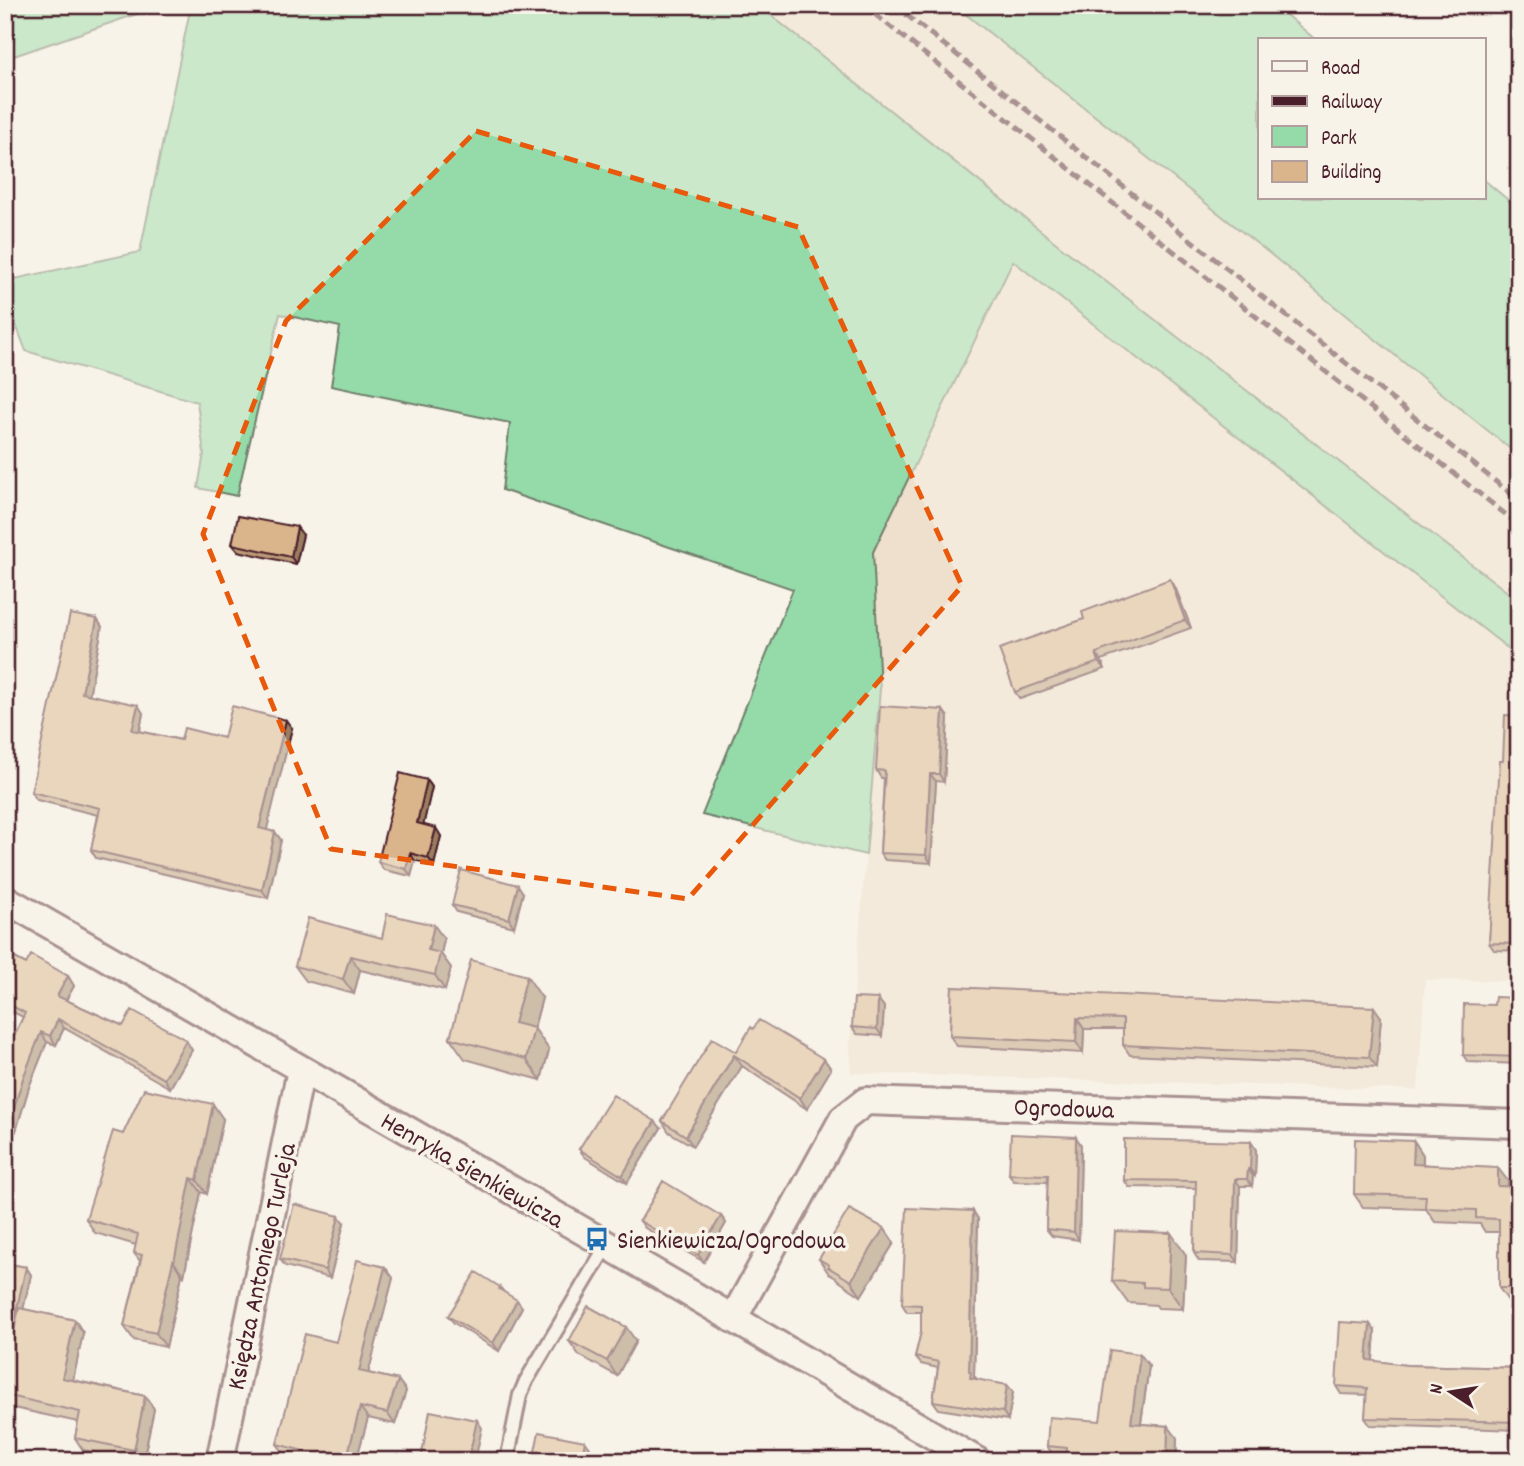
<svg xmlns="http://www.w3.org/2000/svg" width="1524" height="1466" font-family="Dekko,sans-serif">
<rect width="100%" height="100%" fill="#f7f3e8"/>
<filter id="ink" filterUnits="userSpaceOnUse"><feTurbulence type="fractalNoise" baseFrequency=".0143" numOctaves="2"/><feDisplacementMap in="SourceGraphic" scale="14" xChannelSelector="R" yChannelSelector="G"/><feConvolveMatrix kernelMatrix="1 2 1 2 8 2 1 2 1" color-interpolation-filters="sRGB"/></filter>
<g filter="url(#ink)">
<path fill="#eee0cc" d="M758,5H954L1269,253L1519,456V601L1060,246Z
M1013,261L1519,657V981L1425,980L1418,1090L851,1073L850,1043L880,689L873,552Z"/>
<path fill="#95dba9" stroke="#707d6a" stroke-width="2" d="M5,5H163L5,59Z
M191,5H758L1060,246L1519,601V657L1013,261L873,552L880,689L866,855L702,815L793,589L502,490L510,423L331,386L340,327L280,314L237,496L198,488L204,453L197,402L26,351L5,296V281L140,252Z
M954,5H1274L1316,40H1260V198H1484V180L1519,209V456L1269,253Z"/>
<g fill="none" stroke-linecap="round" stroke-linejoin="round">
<g stroke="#4a1f2b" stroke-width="18">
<path id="lane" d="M507,1461L520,1395L526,1381L607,1245"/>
</g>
<g stroke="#4a1f2b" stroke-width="32">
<path id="street" d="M5,899L597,1239L977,1461
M733,1319L843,1119L866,1101L1519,1124
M220,1461L301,1070"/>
</g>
<use href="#lane" stroke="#f7f3e8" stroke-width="12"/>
<use href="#street" stroke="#f7f3e8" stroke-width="26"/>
<path stroke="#4a1f2b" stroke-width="5" stroke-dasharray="10 5" stroke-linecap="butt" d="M863,5L1519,525
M894,5L1519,500"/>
</g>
<path fill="#bb9b78" stroke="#4a1f2b" stroke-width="2" d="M303,535L296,564L238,551L232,544Z
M1170,579L1175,587L1191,628L1101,660L1105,669L1020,699L1015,692L1084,619Z
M97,619L102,627L89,695L143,713L140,731L181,740L224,738L292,728L266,830L275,832L281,840L268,898L96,858L91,850L98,815L37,800L31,792Z
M1519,716V951L1494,950L1489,943L1503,761Z
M948,717L944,782L936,781L931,863L885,860L880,853L884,778H881L876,770Z
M427,780L432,787L423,825L441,836L434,865L415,861L411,876L384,870L378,862Z
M523,893L514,927L457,912L452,905Z
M382,938L444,939L441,954L451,968L445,990L360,970L354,994L306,981L295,966Z
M5,953L26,964L68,976L74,986L66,1000L123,1026L192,1050L170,1088L64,1028L56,1045L47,1042L29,1087L16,1131L5,1127V1055L23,1017L5,1008Z
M952,987L1381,1017L1377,1067L1130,1055L1123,1045V1029H1084L1083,1053L957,1046L950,1036Z
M542,998L534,1028L549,1050L541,1080L465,1059L450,1038Z
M1519,998V1064L1468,1062L1463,1055Z
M878,999L884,1007L882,1036L857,1034L852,1027Z
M736,1052L824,1059L831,1069L807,1109L742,1066L693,1146L669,1132L662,1121Z
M223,1119L207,1194L201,1192L184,1276L182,1275L166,1347L134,1340L124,1326L140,1261L134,1253L136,1245L95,1233L86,1219L123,1134Z
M661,1128L627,1183L585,1157L579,1149Z
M1414,1141L1423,1155V1164L1508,1181V1187H1519V1302H1509L1499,1288V1232H1485L1480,1224L1435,1222L1426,1209L1363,1207L1354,1194Z
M1251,1142L1256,1150L1255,1176H1253L1252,1186H1240L1238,1262L1199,1261L1194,1253L1196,1188L1129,1187L1124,1180Z
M1081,1145L1079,1240L1052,1236L1046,1229L1048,1182L1014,1181L1009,1174Z
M973,1211L978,1219L974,1376L977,1380L1007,1385L1013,1392L1008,1420L939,1409L933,1401L938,1368L921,1364L915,1357L921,1332V1312H907L902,1304Z
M721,1216L726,1223L704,1262L645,1228L640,1221Z
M344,1223L330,1278L285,1266L280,1259Z
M884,1228L894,1243L861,1296L839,1281L836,1278L829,1274L819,1259Z
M1186,1255L1183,1309L1158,1308L1156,1305L1128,1303L1112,1281Z
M5,1263L26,1267L31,1275L23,1309L75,1320L83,1333L73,1380L145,1396L154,1409L143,1461H134L83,1450L75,1438L78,1422L9,1407L5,1401V1371L14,1331L5,1329Z
M385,1267L393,1278L368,1373L398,1380L406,1391L395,1424L368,1418L356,1461H307L285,1455L277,1444L336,1342Z
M500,1287L504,1292L522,1307L499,1351L454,1323L448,1316Z
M1375,1331L1373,1361L1406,1365L1519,1368V1430L1370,1425L1365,1418L1367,1395L1341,1394L1336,1386Z
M569,1341H636L617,1376L579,1355Z
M1140,1354L1149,1366L1141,1424L1168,1426L1177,1438L1176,1461H1068L1067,1459L1055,1458L1047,1446L1100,1421Z"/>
<path fill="#997e61" stroke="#4a1f2b" stroke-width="2" d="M297,527L303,535L296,564L291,557Z
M1170,579L1175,587L1191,628L1185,620Z
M97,619L102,627L88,701L82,693Z
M1096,653L1101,660L1105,669L1099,662Z
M138,705L143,713L138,738L132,730Z
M943,710L948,717L944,782L939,774Z
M286,720L292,728L265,837L259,828Z
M930,774L936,781L931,863L926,855Z
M427,780L432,787L422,831L417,823Z
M436,828L441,836L434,865L428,858Z
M275,832L281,840L268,898L262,890Z
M410,853L415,861L411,876L406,869Z
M518,885L523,893L514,927L509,919Z
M434,925L444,939L441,954L451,968L445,990L435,975L428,950Z
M350,956L360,970L354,994L343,979Z
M68,976L74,986L63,1005L57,996Z
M527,976L542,998L529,1045L514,1023Z
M878,999L884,1007L882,1036L877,1029Z
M1374,1007L1381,1017L1377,1067L1369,1057Z
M1077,1018L1084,1029L1083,1053L1076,1042Z
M58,1019L64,1028L56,1045L50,1036Z
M534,1028L549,1050L541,1080L526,1059Z
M41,1032L47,1042L29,1087L16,1131L10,1121L23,1078Z
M186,1040L192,1050L170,1088L164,1079Z
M734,1055L742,1066L693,1146L686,1136Z
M824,1059L831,1069L807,1109L800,1098Z
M213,1104L223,1119L207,1194L197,1180Z
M655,1121L661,1128L627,1183L622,1176Z
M1076,1137L1081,1145L1079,1240L1074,1232Z
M1414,1141L1423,1155L1422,1177L1413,1164Z
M1251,1142L1256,1150L1255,1176L1250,1169Z
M1498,1168L1508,1181L1507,1200L1498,1186Z
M1248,1169L1253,1176L1252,1186L1247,1179Z
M191,1178L201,1192L184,1276L174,1262Z
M1235,1179L1240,1186L1238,1262L1233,1255Z
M973,1211L978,1219L974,1376L977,1379L970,1378L969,1371Z
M339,1216L344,1223L330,1278L325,1270Z
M721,1216L726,1223L704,1262L698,1255Z
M884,1228L894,1243L861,1296L851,1281Z
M1171,1233L1186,1255L1183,1309L1168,1288Z
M173,1261L182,1275L166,1347L156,1333Z
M26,1267L31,1275L18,1332L13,1325Z
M385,1267L393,1278L366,1382L359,1371Z
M517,1300L522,1307L499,1351L493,1343Z
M75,1320L83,1333L71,1390L62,1378Z
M1370,1324L1375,1331L1372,1368L1367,1360Z
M626,1327L636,1341L617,1376L607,1361Z
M1140,1354L1149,1366L1139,1435L1131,1423Z
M398,1380L406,1391L395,1424L387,1413Z
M1007,1385L1013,1392L1008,1420L1003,1412Z
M145,1396L154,1409L143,1461H141L134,1450Z
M360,1407L368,1418L356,1461H346Z
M477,1420L482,1428L475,1461H468Z
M1168,1426L1177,1438L1176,1461H1167Z
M585,1441L590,1448L588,1461H581Z"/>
<path fill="#dab48b" stroke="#4a1f2b" stroke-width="2" d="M238,516L297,527L291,557L232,544Z
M1170,579L1185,620L1096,653L1099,662L1015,692L999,649L1084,619L1082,612Z
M70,614L97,619L82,693L138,705L132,730L181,740L184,728L224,738L232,706L286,720L259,828L275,832L262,890L91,850L100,808L31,792Z
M880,706L943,710L939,774H930L926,855L880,853L885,771L876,770Z
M1505,715L1519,716V944L1489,943L1500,761H1503Z
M400,773L427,780L417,823L436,828L428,858L410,853L406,869L378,862Z
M461,870L518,885L509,919L452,905Z
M387,914L434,925L428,950L440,953L435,975L350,956L343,979L295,966L308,918L382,938Z
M5,953L26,964L31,955L68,976L57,996L123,1026L132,1010L186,1040L164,1079L58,1019L50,1036L41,1032L23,1078L10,1121L5,1120V1055L25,1013L5,1002Z
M471,960L527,976L514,1023L534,1028L526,1059L450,1038Z
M952,987L1374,1007L1369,1057L1123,1045V1019L1077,1018L1076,1042L950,1036Z
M1495,997L1519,998V1057L1463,1055L1464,1004L1494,1005Z
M854,998L878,999L877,1029L852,1027Z
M759,1020L824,1059L800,1098L734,1055L686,1136L662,1121L712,1038L736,1052L751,1027L753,1029Z
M144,1089L213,1104L197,1180L191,1178L174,1262L173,1261L156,1333L124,1326L142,1255L134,1253L138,1234L86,1219L113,1131L123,1134Z
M613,1095L655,1121L622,1176L579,1149Z
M1011,1134L1076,1137L1074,1232L1046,1229L1048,1175L1009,1174Z
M1124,1139L1251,1142L1250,1169H1248L1247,1179H1235L1233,1255L1194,1253L1196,1181L1124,1180Z
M1355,1139L1414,1141L1413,1164L1498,1168V1186L1519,1187V1288H1499V1219L1476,1218V1210L1425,1208L1426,1196L1354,1194Z
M663,1181L721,1216L698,1255L640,1221Z
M294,1204L339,1216L325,1270L280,1259Z
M907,1208L973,1211L969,1371L971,1372L970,1378L1007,1385L1003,1412L933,1401L939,1362L915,1357L921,1332V1305L902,1304Z
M849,1209L884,1228L851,1281L828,1267L829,1265L819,1259Z
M1115,1231L1171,1233L1168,1288L1143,1287V1283L1112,1281Z
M357,1260L385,1267L359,1371L398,1380L387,1413L360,1407L346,1461H342L277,1444L305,1334L336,1342Z
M5,1263L26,1267L13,1325L5,1323Z
M476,1272L500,1287L499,1289L517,1300L493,1343L448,1316Z
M588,1306L626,1327L607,1361L569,1341Z
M19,1308L75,1320L62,1378L145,1396L134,1450L75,1438L80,1412L5,1395V1371Z
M1340,1322L1370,1324L1367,1360L1406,1365L1519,1368V1422L1365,1418L1367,1388L1336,1386Z
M1110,1350L1140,1354L1131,1423L1168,1426L1167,1461L1129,1459V1461H1112L1066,1457L1067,1448L1047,1446L1049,1417L1100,1421Z
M430,1411L477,1420L468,1461H432L421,1459Z
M539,1432L585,1441L581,1461H533Z"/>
</g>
<path d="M0 0H1524V1466H0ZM476,131L798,227L962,586L688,899L331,849L203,534L286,321Z" fill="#f7f3e8" fill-opacity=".55" fill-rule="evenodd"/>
<path fill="none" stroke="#e8590c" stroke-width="5" stroke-dasharray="14 9" stroke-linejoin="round" d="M476,131L798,227L962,586L688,899L331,849L203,534L286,321Z"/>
<defs>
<g id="bus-bare" transform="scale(1.89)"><path d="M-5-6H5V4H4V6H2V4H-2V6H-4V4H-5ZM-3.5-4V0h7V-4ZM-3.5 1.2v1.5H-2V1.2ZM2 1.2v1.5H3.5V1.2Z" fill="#1f6fb2" stroke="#f7f3e8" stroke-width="2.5" paint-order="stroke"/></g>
</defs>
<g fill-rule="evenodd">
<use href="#bus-bare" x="597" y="1239"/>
</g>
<g text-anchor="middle" stroke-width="7" stroke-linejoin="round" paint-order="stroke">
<g font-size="26" fill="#4a1f2b" stroke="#f7f3e8">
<text transform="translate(1064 1107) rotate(2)" y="9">Ogrodowa</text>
<text transform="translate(473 1169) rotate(30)" y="9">Henryka Sienkiewicza</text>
<text transform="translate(260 1266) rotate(-78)" y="9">Księdza Antoniego Turleja</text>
</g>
<g font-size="26" fill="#4a1f2b" stroke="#f7f3e8" text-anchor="start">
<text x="617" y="1248">Sienkiewicza/Ogrodowa</text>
</g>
</g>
<rect width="1524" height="1466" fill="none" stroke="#f7f3e8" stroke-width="28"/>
<rect x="14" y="14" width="1496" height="1438" fill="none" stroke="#4a1f2b" stroke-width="2.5" filter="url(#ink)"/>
<rect x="1258" y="38" width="228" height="161" fill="#f7f3e8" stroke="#b29e9c" stroke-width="2"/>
<rect x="1272" y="61" width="35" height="10" fill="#f7f3e8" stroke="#b29e9c" stroke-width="2"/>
<text x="1321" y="74" font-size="21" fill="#4a1f2b">Road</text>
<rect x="1272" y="96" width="35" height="10" fill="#4a1f2b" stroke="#b29e9c" stroke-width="2"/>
<text x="1321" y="108" font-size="21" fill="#4a1f2b">Railway</text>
<rect x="1272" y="126" width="35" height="21" fill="#95dba9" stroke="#b29e9c" stroke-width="2"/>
<text x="1321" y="144" font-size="21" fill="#4a1f2b">Park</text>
<rect x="1272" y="161" width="35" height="21" fill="#dab48b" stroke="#b29e9c" stroke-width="2"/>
<text x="1321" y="178" font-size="21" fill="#4a1f2b">Building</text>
<g transform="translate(1451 1392) rotate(282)" stroke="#f7f3e8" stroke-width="5" paint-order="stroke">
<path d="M0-5L12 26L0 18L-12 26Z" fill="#4a1f2b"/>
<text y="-10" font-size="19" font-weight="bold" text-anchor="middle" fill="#4a1f2b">N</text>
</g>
</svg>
